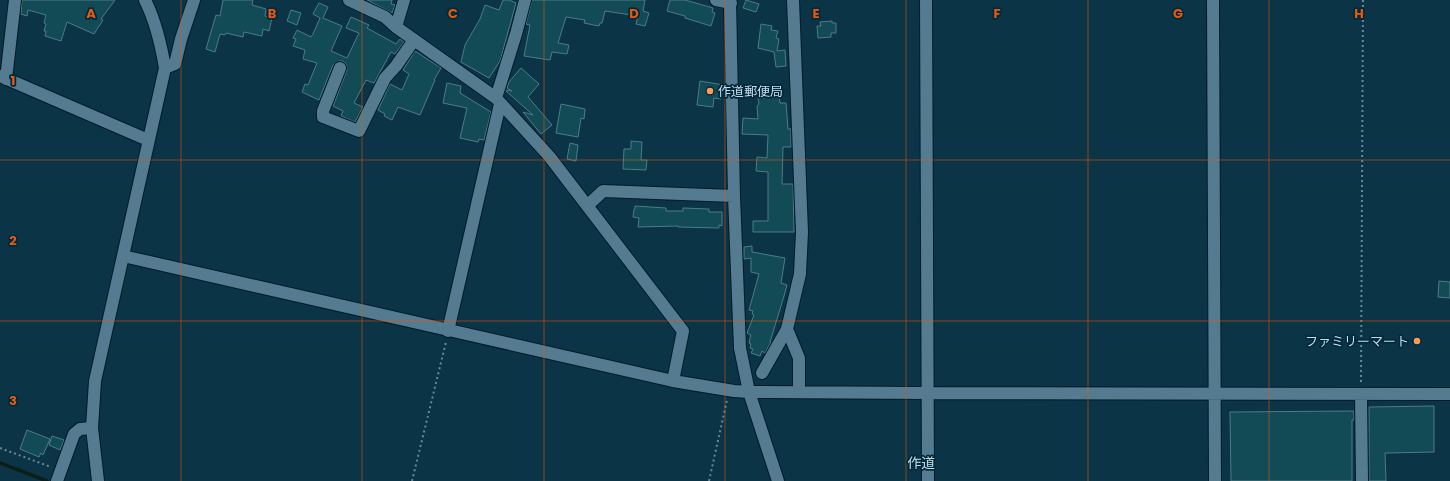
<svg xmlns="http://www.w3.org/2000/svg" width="1450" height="481" font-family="Poppins,'Noto Sans JP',sans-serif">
<rect width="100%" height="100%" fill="#0c3447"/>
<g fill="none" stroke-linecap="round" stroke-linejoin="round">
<path stroke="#0b1f19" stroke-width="3.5" d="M0,463L47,481"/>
</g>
<path fill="#124b55" stroke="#4c7c86" d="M22,0H115L101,19L103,20L94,34L67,22L61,41L45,36L46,31H44L46,24L44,23L46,15L28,10L27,16L21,14Z
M223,0H253L252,5L266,9L265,16L272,18L269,31L263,29L262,36L244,32L243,37L226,33L225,35L220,34L215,52L206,49L216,15L220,16Z
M367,0H392L391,4L395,5L392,13Z
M503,0H509L516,3L500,61L489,78L461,62L465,45L480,19L485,5L499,10Z
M532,0H645L643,11L649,13L645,26L636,24L638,16L605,11L602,23H600L599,26L584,23L585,20L566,17L558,43L569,45L567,54L552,52L550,60L524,56L530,25L526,24Z
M670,0H685L713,8L712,12L715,13L711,26L685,18V16L667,11Z
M746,0L759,4L756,12L743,8Z
M319,3L328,7L323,18L342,26L331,51L347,58L359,33L346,28L351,17L369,25L367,28L396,44L400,39L404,42L395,54L391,52L374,83L366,80L354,103L363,107L355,122L341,116L343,111L333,106L347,70L346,64L343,61H339L333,65L319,100L302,92L305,84L308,85L317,63L303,59L305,50L293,46L296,39L293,38L297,30L311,37L313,34L320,18L313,14Z
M291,10L301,13L297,25L287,21Z
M832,21V23H836V33H831V37L818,38L817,26H821L820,22Z
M761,24L772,26L771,30L778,31L776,38L779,39L777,51L785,50L786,66L776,67L774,52L758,48Z
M415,51L441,68L434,80H435L420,115L398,107L392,120L384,116L385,114L378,110L390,84L402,90L409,74L403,70Z
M521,68L539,84L528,97L552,125L541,134L523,112L533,115L506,91V90L512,91L507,88L509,82Z
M700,81L724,85L721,99L714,98L713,107L697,105Z
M447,83L461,86L460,93L491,112L484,140L479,139L478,142L460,138L467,108L443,103Z
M779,96L780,103H786L788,129H791V147H783L782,184H793L794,232H753V221H768V172L756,171L757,157L767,158L768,135L742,134L743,118L758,119L757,106L759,104L758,98Z
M561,104L585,109L584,119L581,118L578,137L556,133Z
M631,141L642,142L641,160H647L646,170L623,169L624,149H631Z
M570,143L578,145L576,161L567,159Z
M635,206L666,208V211H683V208L709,209V212H722V226L719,225V228L678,227V226L638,227L639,218L633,217L634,209H635Z
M752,246V252L785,258L781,283L787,285L784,296L770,342H771L765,353L762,351L760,356L751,353L753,349L750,348L751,344L749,343L751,335L747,333L754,315L752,314L753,311L749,310L759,274L751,272V258L744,259V247Z
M1439,281L1450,282V298L1438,297Z
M1434,406V452L1385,453L1386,481H1369V407Z
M1354,411V420H1352V481H1231L1230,412Z
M27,430L50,439L43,455L41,453L39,457L20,449Z
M52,436L64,440L60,450L49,445Z"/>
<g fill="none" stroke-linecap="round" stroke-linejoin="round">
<g stroke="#001b28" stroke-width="14">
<path id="minor" d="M349,0L385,17L396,27L496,98L549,156L683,331L673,381
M716,0L731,3
M730,0L734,196L740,348L749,392L778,481
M926,0L928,481
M1213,0L1215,481
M396,27L404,0
M165,68L175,64L181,39L194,0
M340,68L323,111V117L359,131L385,78L396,66L414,40
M0,76L148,140
M6,79L15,0
M496,98L516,34L525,0
M587,206L603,191L734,196
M123,256L673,381L734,391L749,392L927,393L1450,394
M787,329L799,358V392
M448,331L500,104
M762,373L787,329L800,274L802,232L793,0
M1361,394L1362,481
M57,481L74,434L80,429L92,428
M98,481L92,428L95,381L165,68C161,44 156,22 145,0"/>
</g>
<path stroke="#6a8897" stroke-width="2" stroke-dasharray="2 3" stroke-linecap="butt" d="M1361,382L1363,0
M0,448L51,467
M412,481L446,342
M709,481L727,400"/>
<use href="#minor" stroke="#547b90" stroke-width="12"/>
</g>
<path fill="none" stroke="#e8590c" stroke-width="1" stroke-opacity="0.55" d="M181,0V481M362,0V481M544,0V481M725,0V481M906,0V481M1088,0V481M1269,0V481M0,160H1450M0,321H1450"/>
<g fill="#ff9b5a" stroke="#002a3c" stroke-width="1.5">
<circle cx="710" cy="91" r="4"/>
<circle cx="1417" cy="341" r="4"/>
</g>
<g text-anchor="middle" stroke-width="3.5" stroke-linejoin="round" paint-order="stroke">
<g font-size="13" fill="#c7dbe7" stroke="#002a3c" text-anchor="start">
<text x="718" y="96">作道郵便局</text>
<text x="1409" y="346" text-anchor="end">ファミリーマート</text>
</g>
<g font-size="14" fill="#c7dbe7" stroke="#002a3c">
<text x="921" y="468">作道</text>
</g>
</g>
<g font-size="13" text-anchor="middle" font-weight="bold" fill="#e8590c" stroke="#002a3c" stroke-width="3.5" stroke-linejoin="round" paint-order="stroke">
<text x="91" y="18">A</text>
<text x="272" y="18">B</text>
<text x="453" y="18">C</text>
<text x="634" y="18">D</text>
<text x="816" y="18">E</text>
<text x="997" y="18">F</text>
<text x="1178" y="18">G</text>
<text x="1359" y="18">H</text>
<text x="13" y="85">1</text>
<text x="13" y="245">2</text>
<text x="13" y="405">3</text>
</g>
</svg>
